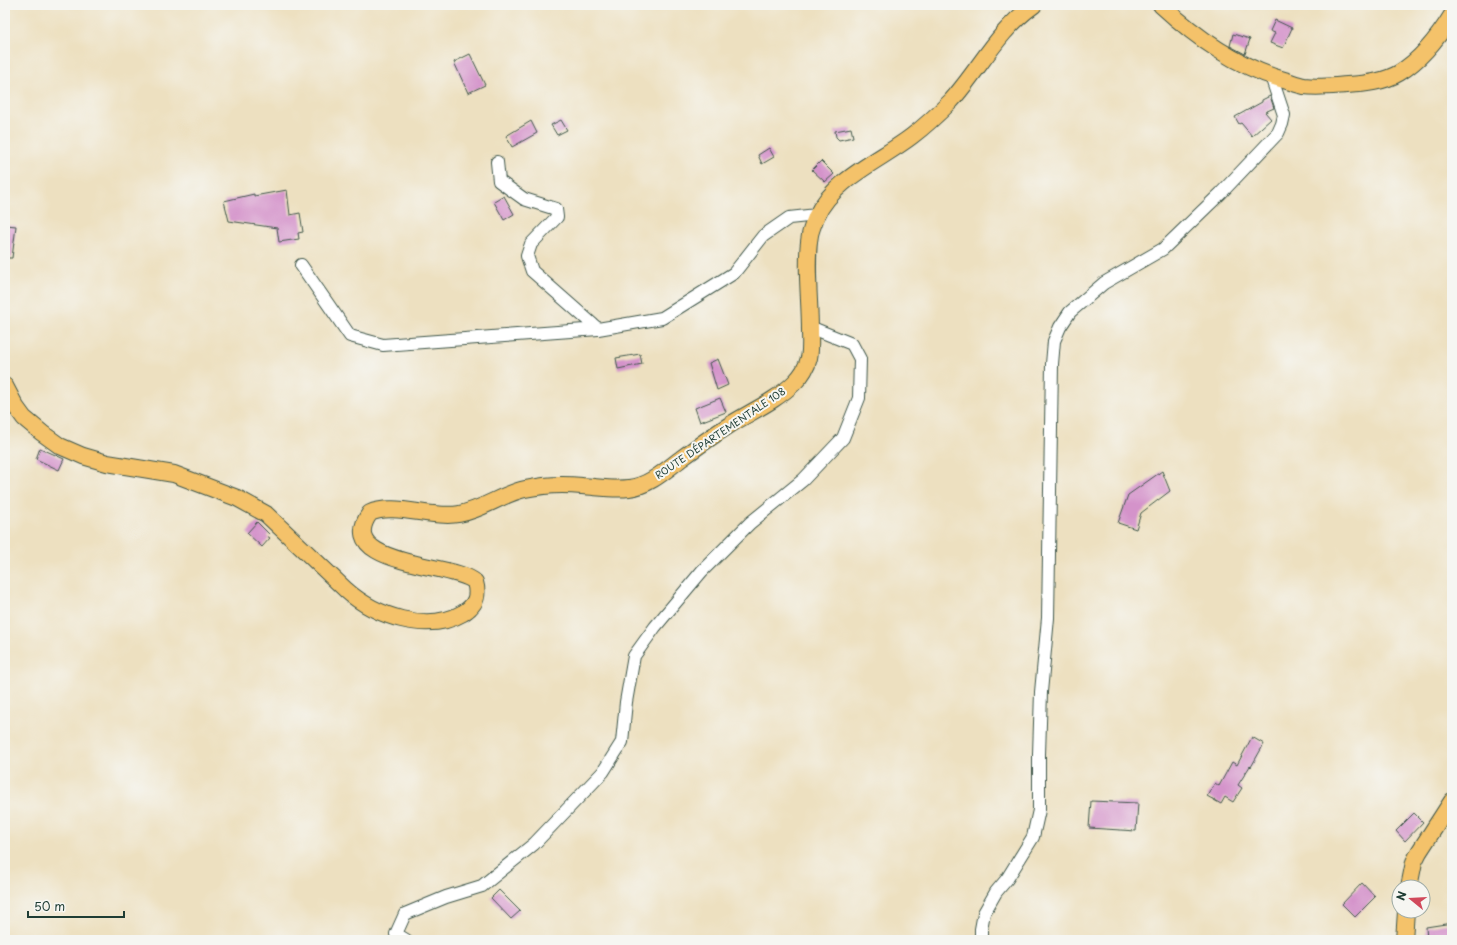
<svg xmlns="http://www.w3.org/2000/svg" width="1457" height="945" font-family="'Playpen Sans',sans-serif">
<rect width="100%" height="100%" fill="#f6f6f2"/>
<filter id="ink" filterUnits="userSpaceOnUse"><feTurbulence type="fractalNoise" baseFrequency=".025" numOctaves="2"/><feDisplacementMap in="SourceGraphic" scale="8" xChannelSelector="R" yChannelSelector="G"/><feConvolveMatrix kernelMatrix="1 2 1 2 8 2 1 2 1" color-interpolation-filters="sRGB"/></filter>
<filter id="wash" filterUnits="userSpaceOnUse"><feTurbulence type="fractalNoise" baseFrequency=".012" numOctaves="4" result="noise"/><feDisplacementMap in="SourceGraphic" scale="16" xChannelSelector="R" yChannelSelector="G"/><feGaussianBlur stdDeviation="0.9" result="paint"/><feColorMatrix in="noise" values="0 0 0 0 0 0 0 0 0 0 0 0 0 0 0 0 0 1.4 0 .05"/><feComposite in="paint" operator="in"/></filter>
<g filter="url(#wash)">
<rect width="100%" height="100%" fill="#ede0c0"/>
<g id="blocks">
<path fill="#d493ca" d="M1275,20L1292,28L1283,48L1270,43L1275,33L1270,31Z
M1233,34L1250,39L1245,54L1230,46Z
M470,54L485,85L468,93L454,62Z
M1270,96L1274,108L1265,112L1271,119L1252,136L1241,123L1239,124L1235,117L1262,102V100Z
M561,120L567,130L557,135L551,125Z
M531,121L537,133L512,147L506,136Z
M851,128L853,137L839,140L836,137L835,131Z
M769,148L774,157L762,164L758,155Z
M821,161L834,174L825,182L812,170Z
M287,190L290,215L300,213L303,232L298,233L299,239L279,242L277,228L229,221L224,201L254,194V196Z
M504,196L514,214L504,220L494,202Z
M6,225L16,226L12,258H5Z
M640,354L642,364L618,369L616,358Z
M718,359L728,385L717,390L709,363Z
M720,398L726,412L700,422L695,408Z
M40,448L64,459L59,470L36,459Z
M1162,471L1170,491L1141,513L1136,529L1118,523L1128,495Z
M257,522L269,534L267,536L270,538L262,547L247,533Z
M1252,737L1264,744L1251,767L1250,766L1238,785L1242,788L1233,802L1225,797L1221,804L1207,796L1215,783L1219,786L1232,762L1237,765Z
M1091,801L1138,803L1136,831L1089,828Z
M1414,813L1423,822L1405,841L1396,831Z
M1362,883L1375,897L1355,917L1342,904Z
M499,890L520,911L511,919L491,898Z
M1452,923V940H1427L1426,927Z"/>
</g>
</g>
<g filter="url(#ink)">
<use href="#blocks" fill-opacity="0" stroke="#3e5549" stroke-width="1"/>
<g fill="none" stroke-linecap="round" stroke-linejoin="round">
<g stroke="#3e5549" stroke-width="14">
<path id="minor" d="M497,162L499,181L524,199L556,209L557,217L531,244L527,256L532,271L598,329
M301,265L350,336L383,345L598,329L662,318L734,273L763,236L789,218L817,215
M406,940L396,934L405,914L446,897L482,886L534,844L603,772L622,742L626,702L634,656L655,627L702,571L750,523L803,480L843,438L859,398L860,359L852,344L810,327
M981,940V929L984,913L996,892L1007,879L1033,837L1039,810V754L1041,692L1048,618L1052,364L1054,341L1060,327L1070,312L1104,283L1163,249L1221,193L1278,133L1282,124L1284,115L1271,76"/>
</g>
<g stroke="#3e5549" stroke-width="18">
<path id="major" d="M1161,5C1197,38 1237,67 1284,80C1291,82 1298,85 1304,86C1318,88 1333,86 1347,85C1365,84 1384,82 1399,73C1422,59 1438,38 1452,15
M5,386L16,407L24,418L42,433L60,446L83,456L107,463L174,474L237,498L266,514L346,590C375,616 427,634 463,613C476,605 479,596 475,582C457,563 332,566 370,513C393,502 433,519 459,514C482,510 502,494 525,489C543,485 564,484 582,486C598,487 613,490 629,488C649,486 666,470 682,458C697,447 712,436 728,426C750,412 776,401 795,382C802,375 807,367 809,358C811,349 810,339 810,330C810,300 805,263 810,235C811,229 814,223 816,217C833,179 881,160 912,136C925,126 939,113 951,101C979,70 998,30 1034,5
M1409,887L1414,862L1419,852L1452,801
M1404,940L1406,911"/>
</g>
<use href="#minor" stroke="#fff" stroke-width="12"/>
<use href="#major" stroke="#f4c26a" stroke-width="16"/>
</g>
</g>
<g text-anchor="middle" stroke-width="4" stroke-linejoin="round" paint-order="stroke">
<g font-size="10" fill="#1f3d34" stroke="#f6f6f2">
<text transform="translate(720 433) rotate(-34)" y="4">ROUTE DÉPARTEMENTALE 108</text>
</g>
</g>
<rect width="1457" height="945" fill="none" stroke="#f6f6f2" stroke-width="20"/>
<g transform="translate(1411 899) rotate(288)"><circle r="19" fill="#f6f6f2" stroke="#a0aca6"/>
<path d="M0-3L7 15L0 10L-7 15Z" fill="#d1495b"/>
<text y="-6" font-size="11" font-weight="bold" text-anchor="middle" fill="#1f3d34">N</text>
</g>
<path d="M28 911v6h96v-6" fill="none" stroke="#1f3d34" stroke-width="2"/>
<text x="34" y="911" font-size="12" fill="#1f3d34" stroke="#f6f6f2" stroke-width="3" paint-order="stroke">50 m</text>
</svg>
